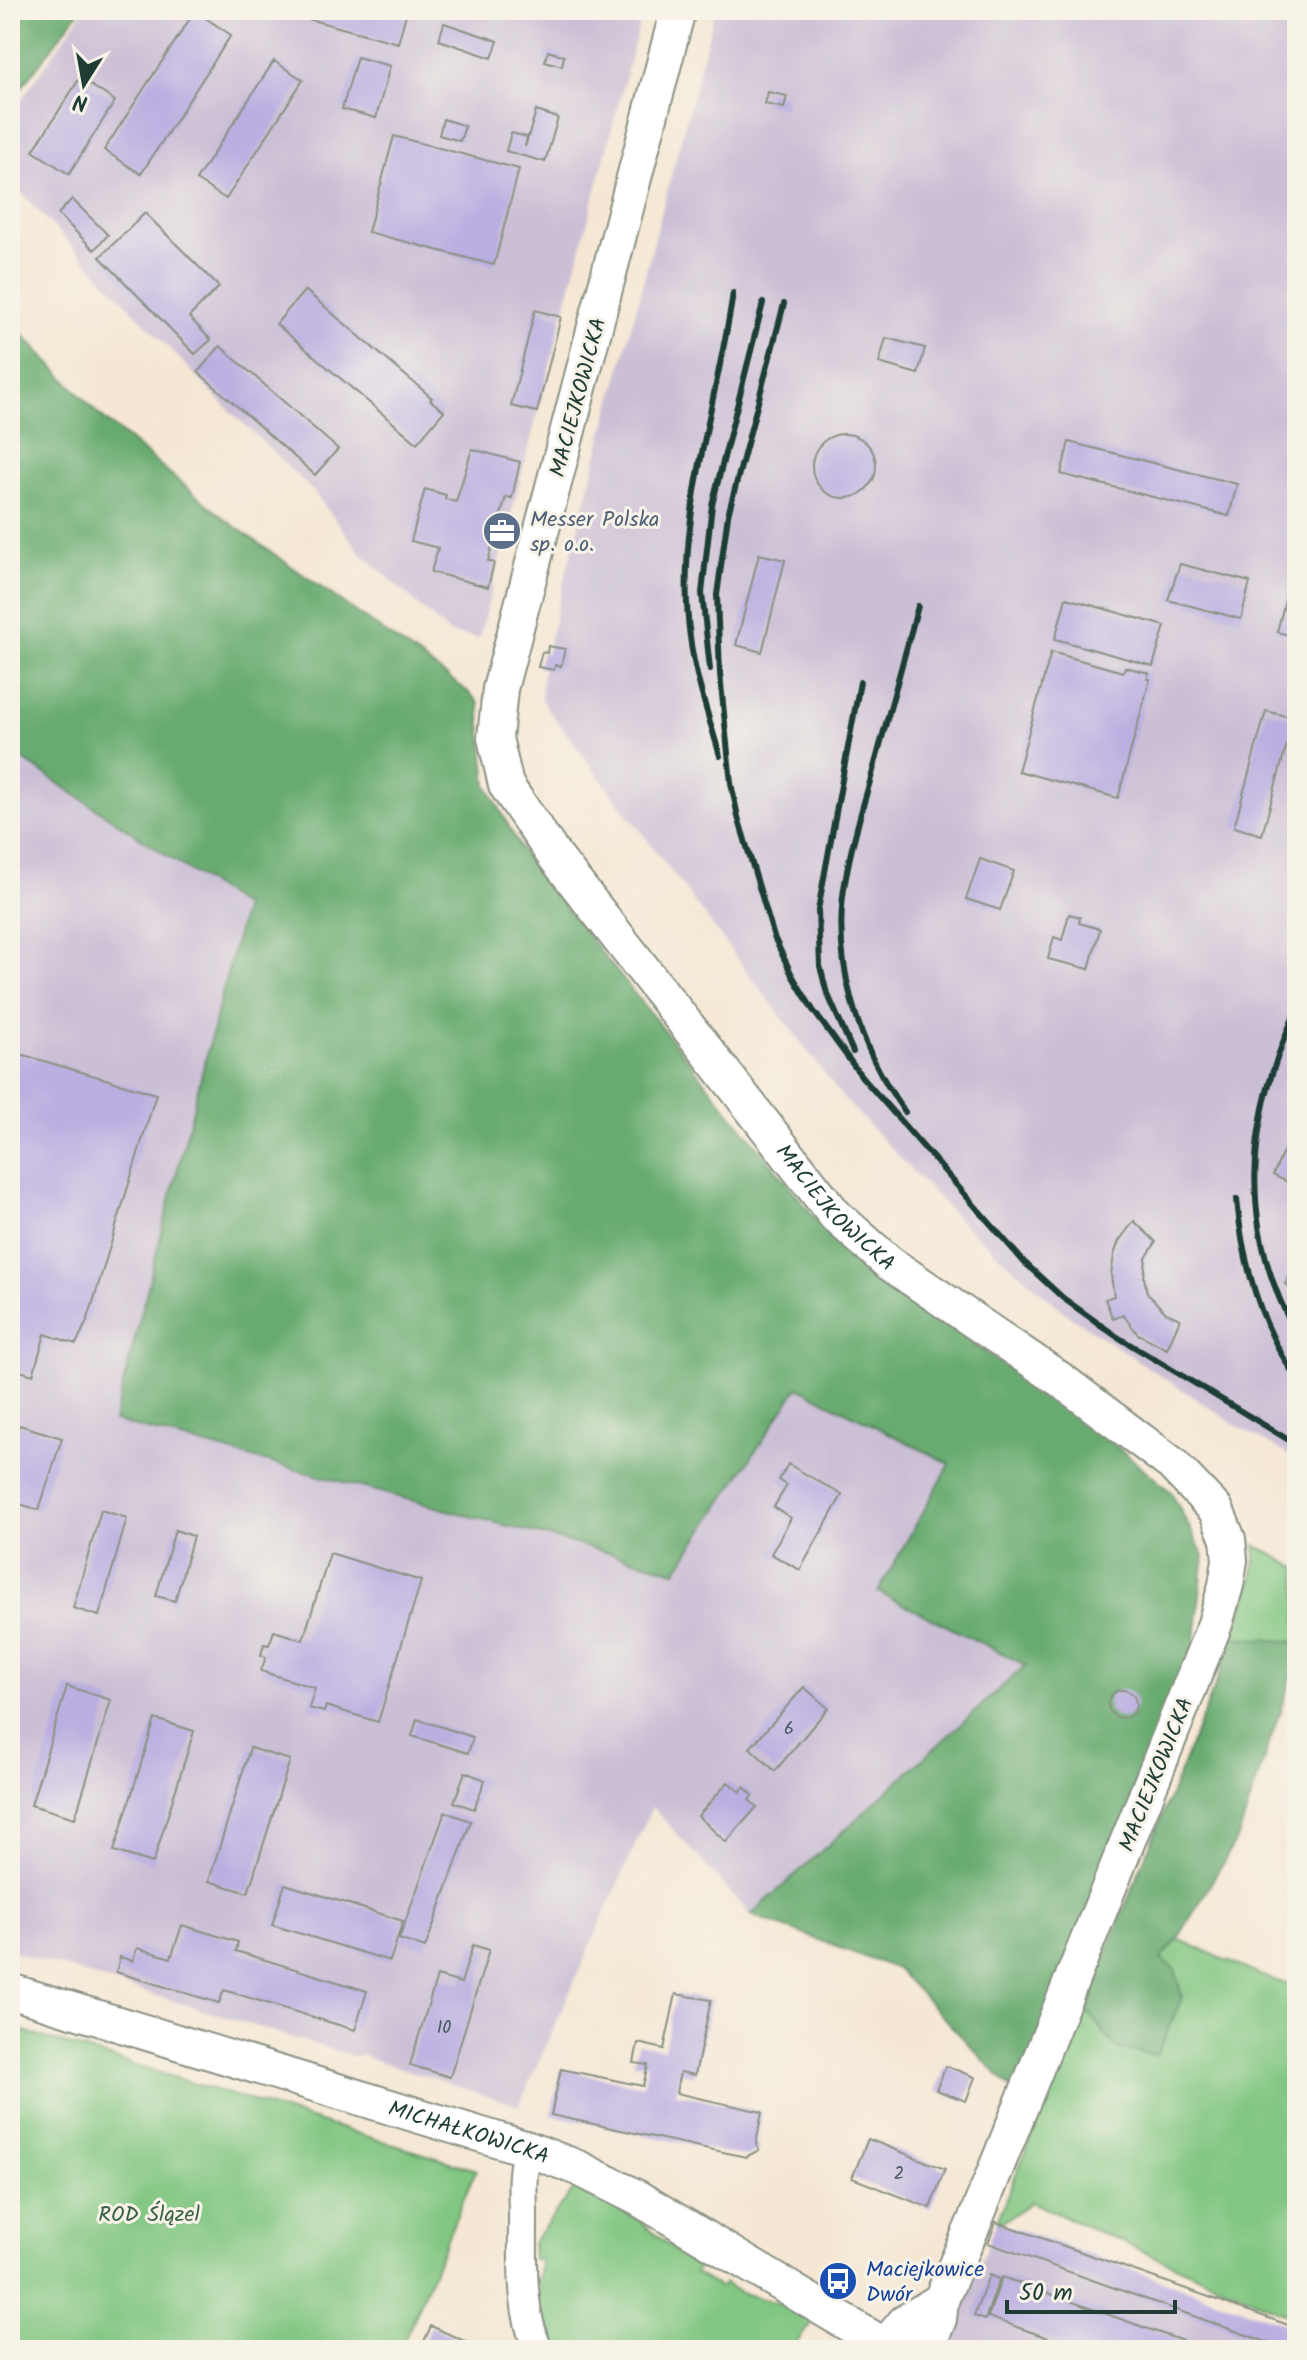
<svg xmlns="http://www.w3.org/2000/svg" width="1307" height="2360" font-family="Kalam,sans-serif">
<rect width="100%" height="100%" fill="#f7f3e8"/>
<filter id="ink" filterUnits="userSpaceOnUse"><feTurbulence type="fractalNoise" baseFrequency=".0125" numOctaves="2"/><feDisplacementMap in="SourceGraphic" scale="16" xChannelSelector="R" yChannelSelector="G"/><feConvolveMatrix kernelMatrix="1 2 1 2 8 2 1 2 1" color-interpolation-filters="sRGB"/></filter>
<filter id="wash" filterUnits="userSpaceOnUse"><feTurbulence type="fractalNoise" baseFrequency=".006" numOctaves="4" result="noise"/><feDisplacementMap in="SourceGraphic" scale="32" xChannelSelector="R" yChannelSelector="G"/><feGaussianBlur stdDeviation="1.8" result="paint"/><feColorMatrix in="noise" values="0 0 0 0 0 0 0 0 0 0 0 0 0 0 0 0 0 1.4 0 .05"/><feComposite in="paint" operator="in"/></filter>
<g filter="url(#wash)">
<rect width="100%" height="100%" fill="#f5e7d4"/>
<path fill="#cbbfd5" d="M84,10H643L479,638L449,633L361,553L313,491L215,396L10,181V116Z
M715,10H1297V1460L1239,1427L1068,1315L961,1222L843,1098L541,700L543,669L556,612Z
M10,751L244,907L114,1421L676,1571L798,1387L951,1464L1027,1664L751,1915L652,1807L519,2106L360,2055L356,2057L10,1951Z
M996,2222L1297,2328V2350H958L953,2336Z"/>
<path fill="#81c681" stroke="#50825a" stroke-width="2" d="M1255,1545L1297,1568V1642L1231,1637C1243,1607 1257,1578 1255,1545Z
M1178,1939L1257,1974L1297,1988V2319L1031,2202L1001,2223L997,2221L1084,2007L1116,2048L1160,1959Z
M10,2027L476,2170L400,2350H10Z
M575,2188L639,2220L682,2257L698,2267L695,2273L721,2288L724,2283L741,2293L781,2304L812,2322L791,2350H551L537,2314L540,2260L533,2259L532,2243Z"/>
<path fill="#68ab6f" stroke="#447452" stroke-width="2" d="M10,10H80L10,103Z
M10,321L98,414L226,520L466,690L479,703L487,785L526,859L845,1255L1094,1427L1171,1492L1204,1556L1194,1650L1020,2098L897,1969L751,1915L1026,1665L878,1592L950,1464L798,1387L676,1571L114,1421L244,907L10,751Z
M1231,1637L1297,1642V1660L1238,1837L1178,1939L1161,1959L1175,1969L1182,1998L1157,2055L1116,2048L1084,2007L1221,1671Z"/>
<g id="blocks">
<path fill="#bbaee1" d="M294,10H393L406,14L398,43L293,15Z
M195,11L231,35L141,174L104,150Z
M444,23L498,41L492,58L439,40Z
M548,51L564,56L562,66L545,61Z
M357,57L390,66L376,118L342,109Z
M274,61L303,80L226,199L196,180Z
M80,78L115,101L69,174L33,151Z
M768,92L787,96L784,108L765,104Z
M536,111L558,118L545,162L506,151L511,133L527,137L525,147Z
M443,119L465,126L460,141L439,135Z
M394,136L519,169L494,265L368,232Z
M72,199L108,235L94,250L58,214Z
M145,213L219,287L189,317L211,340L195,354L100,257Z
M305,290L432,398L430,400L444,411L417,443L276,324Z
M535,310L561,317L537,412L511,406Z
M886,338L925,348L918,374L879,363Z
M220,346L338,449L315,475L198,372Z
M812 466a32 32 0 1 1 64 0a32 32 0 1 1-64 0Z
M1069,442L1237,484L1229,516L1061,474Z
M472,449L520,462L512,498L506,497L488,561L494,563L488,587L431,572L438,548L411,541L425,489L446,495L445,499L456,502Z
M759,554L785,560L762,652L736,645Z
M1180,564L1250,582L1241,619L1168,600Z
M1289,585L1297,587V624L1294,636L1277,632Z
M1066,598L1165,626L1153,666L1055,639Z
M548,646L565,649L561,666L555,665L554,670L538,667L542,652L547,653Z
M1051,652L1123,672L1125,667L1149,673L1147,679H1150L1118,798L1018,771Z
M1266,711L1294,718L1262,835L1234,827Z
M980,859L1014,871L1000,910L966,899Z
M1069,914L1080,917L1079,923L1100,929L1089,969L1048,959L1054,937L1062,940Z
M10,1051L156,1094L88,1319L76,1344L45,1334L33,1375L10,1368Z
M1297,1121V1187L1273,1175Z
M1134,1221L1156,1242L1146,1258L1144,1277L1147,1293L1166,1313L1180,1319L1167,1349L1138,1334L1123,1315L1113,1319L1105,1299L1114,1296L1111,1275L1114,1255L1119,1241Z
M1297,1261V1290L1285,1284Z
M19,1425L62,1438L39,1510L10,1501V1452Z
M788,1464L842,1495L800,1570L771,1554L791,1518L774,1507L787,1485L779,1480Z
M101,1510L127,1518L99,1616L73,1608Z
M175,1530L193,1536L175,1601L156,1596Z
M330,1553L421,1581L378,1722L326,1706L324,1712L309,1708L315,1688L261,1671L266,1657L261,1655L264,1644L269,1645L274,1631L303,1640Z
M67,1686L111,1700L75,1818L31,1805Z
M804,1687L828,1708L775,1771L750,1748Z
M1108 1704a14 14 0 1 1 28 0a14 14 0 1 1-28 0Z
M155,1719L194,1731L153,1863L114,1851Z
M417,1719L473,1737L468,1753L412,1736Z
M250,1748L290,1760L248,1893L209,1881Z
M465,1772L485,1780L474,1809L454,1802Z
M728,1782L740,1792L744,1787L753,1795L749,1800L757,1807L726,1842L698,1816Z
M445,1812L471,1821L425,1948L399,1939Z
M285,1884L403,1921L390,1961L272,1925Z
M182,1925L238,1942L236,1951L367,1991L355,2030L224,1990L219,2003L116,1972L120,1957L133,1961L137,1948L171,1958Z
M473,1945L489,1950L450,2077L410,2065L437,1976L461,1983Z
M676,1994L711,2000L695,2075L680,2072L676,2093L762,2112L756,2144L759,2150L746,2157L551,2115L561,2069L643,2086L648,2065L634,2063L638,2043L664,2049Z
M946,2066L975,2077L966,2101L936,2090Z
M868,2139L945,2169L930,2208L852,2178Z
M996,2222L1297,2328V2350H1289L988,2243Z
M989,2275L999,2279L985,2320L974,2316Z
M1002,2277L1208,2350H1083L988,2317Z
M431,2326L484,2350H420Z"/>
</g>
</g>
<g filter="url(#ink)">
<use href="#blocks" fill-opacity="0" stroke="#8a9284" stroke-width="2"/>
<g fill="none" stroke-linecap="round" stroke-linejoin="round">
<g stroke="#8a9284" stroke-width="32">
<path id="minor" d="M528,2149C520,2173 523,2194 523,2218C523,2262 520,2309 538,2350"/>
</g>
<g stroke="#8a9284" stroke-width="38">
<g id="tertiary">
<path id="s1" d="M678,10L500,689L495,738L506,785L553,854L835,1215L889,1263L1061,1380L1172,1464L1216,1510L1228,1539L1230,1560L1226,1585L1215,1624L976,2218L941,2300L939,2319L926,2350"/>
<path id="s2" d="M10,1991L528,2149L578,2168L638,2198L892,2350"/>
<path d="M885,2346L904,2323L941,2300"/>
</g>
</g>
<use href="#minor" stroke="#fff" stroke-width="28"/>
<use href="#tertiary" stroke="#fff" stroke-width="34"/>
<path stroke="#1f3d34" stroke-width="6" d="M784,304L728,515L717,595L720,674L731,783L738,817L774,937L792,975L813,1010L862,1077L1024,1262L1063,1298L1116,1336L1297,1445
M710,669L702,593L712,505L763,303
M720,756C709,717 695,678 690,637C674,525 717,404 733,293
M1297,1009C1246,1119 1237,1226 1297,1335
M853,1052L826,990L820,966L818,910L860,682
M905,1112C857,1046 830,958 846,877C852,841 863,806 873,771C888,716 903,661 918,606
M1237,1199C1242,1261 1261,1328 1297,1379"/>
</g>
</g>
<defs>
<g id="office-disc" transform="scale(2)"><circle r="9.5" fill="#5c6f8a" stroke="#f7f3e8"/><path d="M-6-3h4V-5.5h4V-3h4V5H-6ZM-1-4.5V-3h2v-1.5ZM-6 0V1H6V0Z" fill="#fff"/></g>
<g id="bus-disc" transform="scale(2)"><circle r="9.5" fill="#1a4fb4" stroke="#f7f3e8"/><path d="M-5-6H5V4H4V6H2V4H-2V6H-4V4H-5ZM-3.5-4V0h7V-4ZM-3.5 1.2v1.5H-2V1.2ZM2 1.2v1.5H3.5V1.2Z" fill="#fff"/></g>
</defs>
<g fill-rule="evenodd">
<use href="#office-disc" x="502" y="531"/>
<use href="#bus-disc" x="838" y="2281"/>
</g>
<g text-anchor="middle" stroke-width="6" stroke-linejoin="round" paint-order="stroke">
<g font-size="18" fill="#46595f">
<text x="789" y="1734">6</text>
<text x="444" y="2033">10</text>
<text x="899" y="2179">2</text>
</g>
<g font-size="22" fill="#1f3d34" stroke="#f7f3e8">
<text transform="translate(577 397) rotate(-75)" y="8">MACIEJKOWICKA</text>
<text dy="8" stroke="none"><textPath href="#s1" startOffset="1336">MACIEJKOWICKA</textPath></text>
<text transform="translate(1155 1774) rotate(-68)" y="8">MACIEJKOWICKA</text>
<text dy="8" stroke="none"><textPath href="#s2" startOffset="480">MICHAŁKOWICKA</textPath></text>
</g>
<g font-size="22" fill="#4e5e75" stroke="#f7f3e8" text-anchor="start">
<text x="530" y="526">Messer Polska<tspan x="530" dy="25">sp. o.o.</tspan></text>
</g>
<g font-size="22" fill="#385f47" stroke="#f7f3e8">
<text x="149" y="2221">ROD Ślązel</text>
</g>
<g font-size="22" fill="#164399" stroke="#f7f3e8" text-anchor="start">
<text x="866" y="2276">Maciejkowice<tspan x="866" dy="25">Dwór</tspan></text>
</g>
</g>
<rect width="1307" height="2360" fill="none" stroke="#f7f3e8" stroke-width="40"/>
<g transform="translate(84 84) rotate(191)" stroke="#f7f3e8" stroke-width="6" paint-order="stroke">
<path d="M0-6L14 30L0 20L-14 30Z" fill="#1f3d34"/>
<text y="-12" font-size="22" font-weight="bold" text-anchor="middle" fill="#1f3d34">N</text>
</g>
<path d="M1007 2300v12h168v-12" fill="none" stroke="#1f3d34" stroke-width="4"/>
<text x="1019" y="2300" font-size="24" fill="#1f3d34" stroke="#f7f3e8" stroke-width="6" paint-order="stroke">50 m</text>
</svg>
